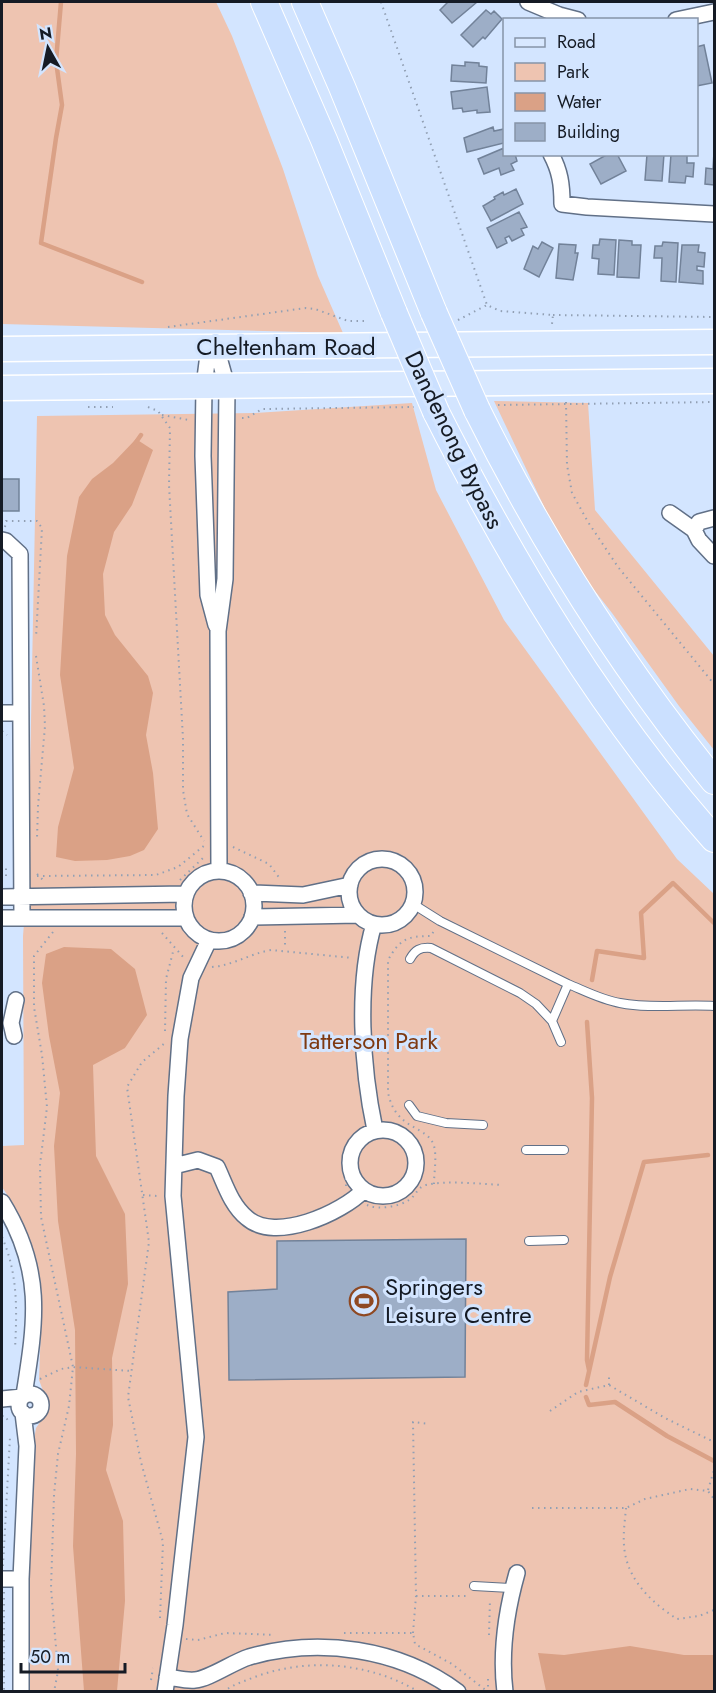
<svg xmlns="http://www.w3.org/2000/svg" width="716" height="1693" font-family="Jost,sans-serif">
<rect width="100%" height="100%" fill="#d3e5ff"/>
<path fill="#eec4b1" d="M2,2H216L232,36L283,169L318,276L343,333L2,324Z
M494,401L588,403L595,510L714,656V750L679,706L612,613L567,555Z
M412,403L436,490L504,620L677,859L714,894V1691H28V1557L35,1434L36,1428L45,1415L48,1404L39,1380L42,1299L40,1278L30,1240L12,1202L2,1187V1146L24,1145L23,936L28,874L37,416L255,413Z"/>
<path fill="#daa186" d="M136,439L153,450L132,505L114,532L103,574L105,615L115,635L148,676L153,693L146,735L153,773L158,829L144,850L130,856L107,860L75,861L56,857L58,827L74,768L60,675L67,556L79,497L92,479L113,463Z
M64,947L111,949L135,969L147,1015L125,1048L93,1065L96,1156L125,1214L128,1284L112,1358L113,1425L106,1470L123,1521L125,1601L117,1691H84L73,1546L76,1454L75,1330L58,1221L54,1146L60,1093L49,1036L42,983L46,954Z
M630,1646L684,1655H714V1691H546L538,1653L564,1655Z"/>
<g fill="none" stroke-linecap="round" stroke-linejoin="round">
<path stroke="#daa186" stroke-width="4.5" d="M61,2L56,61L62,105L56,138L41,243L142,282
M134,445L141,435
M592,980L597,951L644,958L641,913L673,883L714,923
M587,1022L592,1098L587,1360L589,1370
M586,1385L610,1277L644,1162L708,1155
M586,1397L589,1405L615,1402L667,1436L714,1461"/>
</g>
<path fill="#9daec7" stroke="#728299" stroke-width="1.5" d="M448,2H477L452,23L440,10Z
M486,10L491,14L494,11L502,19L485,39L483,37L473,47L461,35Z
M704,45L712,83L696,86V47Z
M465,62L479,63V66L487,67L486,83L451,81L452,65L465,66Z
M487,87L490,112L477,113V110L463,112L462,108L453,109L451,92Z
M493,127L494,131L504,129V143L467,152L464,138Z
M504,148V154H515L517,161L511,164L514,170L501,175L499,168L484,174L478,159Z
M714,152V185L705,184L706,168L713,169Z
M608,154H617L626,171L601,184L590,164Z
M647,154H664L662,181L645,180Z
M671,154H687V163H694L693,177L686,176L685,183L669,182Z
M516,189L523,204L491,221L483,206L495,199L494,197L503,192L504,195Z
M519,212L527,227L521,229L524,235L512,241L509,236L505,238L507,243L497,248L487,228Z
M600,239L616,240L614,275L598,274L599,259L592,258L593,245H599Z
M619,240L632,241V245H641L639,278L617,277Z
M542,242L553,248L539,277L524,269L533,246L538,249Z
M663,242L678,243L676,282L661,281L662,258H654L655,246H662Z
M559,244L576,245L575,253H578L573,280L556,278Z
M682,245H699L698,252L705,253L704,267L697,266V270L703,271V284L679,282Z
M2,479H19V511H2Z
M466,1239L465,1377L229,1380L228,1292L277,1289V1241Z"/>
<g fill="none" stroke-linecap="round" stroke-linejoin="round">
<g stroke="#617087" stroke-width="10">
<path id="service" d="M413,904L440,921L568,984L552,1021L561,1042
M410,959C415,950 420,947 431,948L520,993L536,1004L552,1021
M568,984C585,991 602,1000 620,1003C651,1009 683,1004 714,1006
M409,1105L417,1116L446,1123L483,1125
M526,1150H564
M529,1241L564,1240
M474,1586L512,1588"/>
</g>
<g stroke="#617087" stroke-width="18">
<path id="minor" d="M528,2L559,15L578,20
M676,20L714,12
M551,154C560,171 562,184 562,204L587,207L714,214
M209,347L204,386L203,456L208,595L216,625
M216,347L227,386L225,579L218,631L219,871
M670,513L694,530
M714,518L699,522L694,530L699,540L714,556
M2,540L6,541L20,554L22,918
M2,713H20
M349 892a33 33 0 1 1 66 0a33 33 0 1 1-66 0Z
M184 906a35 35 0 1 1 70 0a35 35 0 1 1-70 0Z
M251,893L303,895L350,885
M2,897L185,894
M252,917L358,915
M2,918H185
M374,924C356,985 362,1069 375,1130
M14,1036L11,1023L16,1000
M350 1163a33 33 0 1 1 66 0a33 33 0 1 1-66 0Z
M174,1166L198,1160L217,1167C225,1184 231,1205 247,1218C275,1243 342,1213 364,1190
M2,1202C44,1270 36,1320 24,1395
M19 1405a11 11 0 1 1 22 0a11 11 0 1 1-22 0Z
M2,1399L22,1397
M2,1579H21
M167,1677C176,1678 186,1681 195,1680C209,1679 233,1662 249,1657C319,1637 399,1648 458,1692
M21,1692V1579L27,1446L23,1413
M165,1692L175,1625L196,1437L173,1196L176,1096L180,1039L191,978L209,940
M505,1692C500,1651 506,1612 517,1573"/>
</g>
<g stroke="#fff" stroke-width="27">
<path id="primary" d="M2,349L714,342
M2,388L714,381"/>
</g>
<g stroke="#fff" stroke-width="28">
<path id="trunk" d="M264,2L324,140L394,313
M305,2L342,87L434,313
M477,410C543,543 621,666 714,781
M436,412C513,564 601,711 714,839"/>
</g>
<path stroke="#92a0b4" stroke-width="2" stroke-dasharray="1.5 4.5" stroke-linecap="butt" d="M381,2L487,305L500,311L553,315L552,324
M553,315L714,317
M458,320L487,305
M168,327L306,308L315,309L348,321H366
M566,402L567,465L572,493L588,522L618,567L714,684
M498,405L714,402
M88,407H113
M148,407L158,411L170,428L169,485L183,739V790L187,814L204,841
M162,415L189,420
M242,418H247L262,409L414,407
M5,527L6,521H37L42,528L36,638
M36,656L44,706L45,726L38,806L37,838
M2,731L7,735
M233,847L269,864L281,880
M37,874L45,882
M6,876V867
M37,876L156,875L178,867L205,845
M180,880L204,857
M285,931V949
M53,932L34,956V1007L42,1055L47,1107L40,1165L41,1217L73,1367L69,1406L58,1454L54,1495L51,1588L58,1671L54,1692
M162,933L184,958
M212,967C234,965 249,954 271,950L353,958
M165,1031L166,979L174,948
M434,1184C434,1173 437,1157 434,1146C428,1125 395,1131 388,1092V960C400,939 407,936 431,936L435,929
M346,1186L344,1155L348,1145
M143,1195L158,1196
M367,1205C378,1210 398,1207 409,1200C416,1196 417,1187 426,1185C447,1180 481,1184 503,1185
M2,1237C18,1274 17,1309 15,1349
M40,1379L61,1369L73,1367L131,1371
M609,1385V1374
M550,1411L578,1392L609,1385L665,1418L714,1442
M2,1416H5L9,1422
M708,1490L714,1470
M532,1508H626L645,1499L690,1489L708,1491L714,1499
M626,1508C625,1520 623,1533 624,1545C626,1579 651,1602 677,1619L699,1616L714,1610
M3,1566L10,1437
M4,1592V1692
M416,1596H470
M160,1618L163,1542L141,1462L128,1397L149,1242L127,1087L142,1062L165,1043
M344,1633H413L415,1644L452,1664L488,1692
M413,1633L416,1596L413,1422L429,1424
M489,1635L490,1599
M186,1639L198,1640L225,1633L275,1635
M488,1679V1692
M151,1680L153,1668
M223,1692C232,1685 242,1682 252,1678C306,1657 369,1662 419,1692"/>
<use href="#service" stroke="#fff" stroke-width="8"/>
<use href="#minor" stroke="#fff" stroke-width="15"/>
<use href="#primary" stroke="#d8e8ff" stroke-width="24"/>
<use href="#trunk" stroke="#cbe0ff" stroke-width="26"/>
<g stroke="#fff" stroke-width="28" stroke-linecap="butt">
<path id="trunk-bridge" d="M394,313L436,412
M434,313L477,410"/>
</g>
<use href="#trunk-bridge" stroke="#cbe0ff" stroke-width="26"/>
</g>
<defs>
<g id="stadium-ring" transform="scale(1.5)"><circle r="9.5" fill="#d3e5ff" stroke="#8f4923" stroke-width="1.5"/><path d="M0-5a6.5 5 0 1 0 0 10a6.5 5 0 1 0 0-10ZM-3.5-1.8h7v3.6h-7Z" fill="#8f4923"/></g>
</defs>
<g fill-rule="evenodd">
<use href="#stadium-ring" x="364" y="1301"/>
</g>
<g text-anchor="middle" stroke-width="6" stroke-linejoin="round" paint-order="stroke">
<g font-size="24" fill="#151b25" stroke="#d3e5ff">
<text x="286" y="355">Cheltenham Road</text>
<text transform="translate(454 440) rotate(64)" y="8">Dandenong Bypass</text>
</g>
<g font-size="24" fill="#7e3911" stroke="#d3e5ff">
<text x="369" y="1049">Tatterson Park</text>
</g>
<g font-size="24" fill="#151b25" stroke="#d3e5ff" text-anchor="start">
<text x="385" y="1295">Springers<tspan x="385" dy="28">Leisure Centre</tspan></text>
</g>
</g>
<rect width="716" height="1693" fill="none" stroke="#151b25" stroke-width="6"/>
<rect x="503" y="18" width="195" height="138" fill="#d3e5ff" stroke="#8794a8" stroke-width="1.5"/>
<rect x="515" y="38" width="30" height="9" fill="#d8e8ff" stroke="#8794a8" stroke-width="1.5"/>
<text x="557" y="48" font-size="18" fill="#151b25">Road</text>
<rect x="515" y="63" width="30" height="18" fill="#eec4b1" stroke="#8794a8" stroke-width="1.5"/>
<text x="557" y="78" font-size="18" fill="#151b25">Park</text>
<rect x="515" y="93" width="30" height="18" fill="#daa186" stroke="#8794a8" stroke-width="1.5"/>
<text x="557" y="108" font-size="18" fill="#151b25">Water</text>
<rect x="515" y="123" width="30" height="18" fill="#9daec7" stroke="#8794a8" stroke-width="1.5"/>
<text x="557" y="138" font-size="18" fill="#151b25">Building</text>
<g transform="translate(48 48) rotate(351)" stroke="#d3e5ff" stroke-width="4.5" paint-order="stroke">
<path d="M0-4.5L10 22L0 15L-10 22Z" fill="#151b25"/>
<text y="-9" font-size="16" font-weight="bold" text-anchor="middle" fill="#151b25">N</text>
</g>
<path d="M21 1663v9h104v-9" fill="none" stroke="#151b25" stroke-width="3"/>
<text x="30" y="1663" font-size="18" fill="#151b25" stroke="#d3e5ff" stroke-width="4.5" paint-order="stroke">50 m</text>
</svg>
